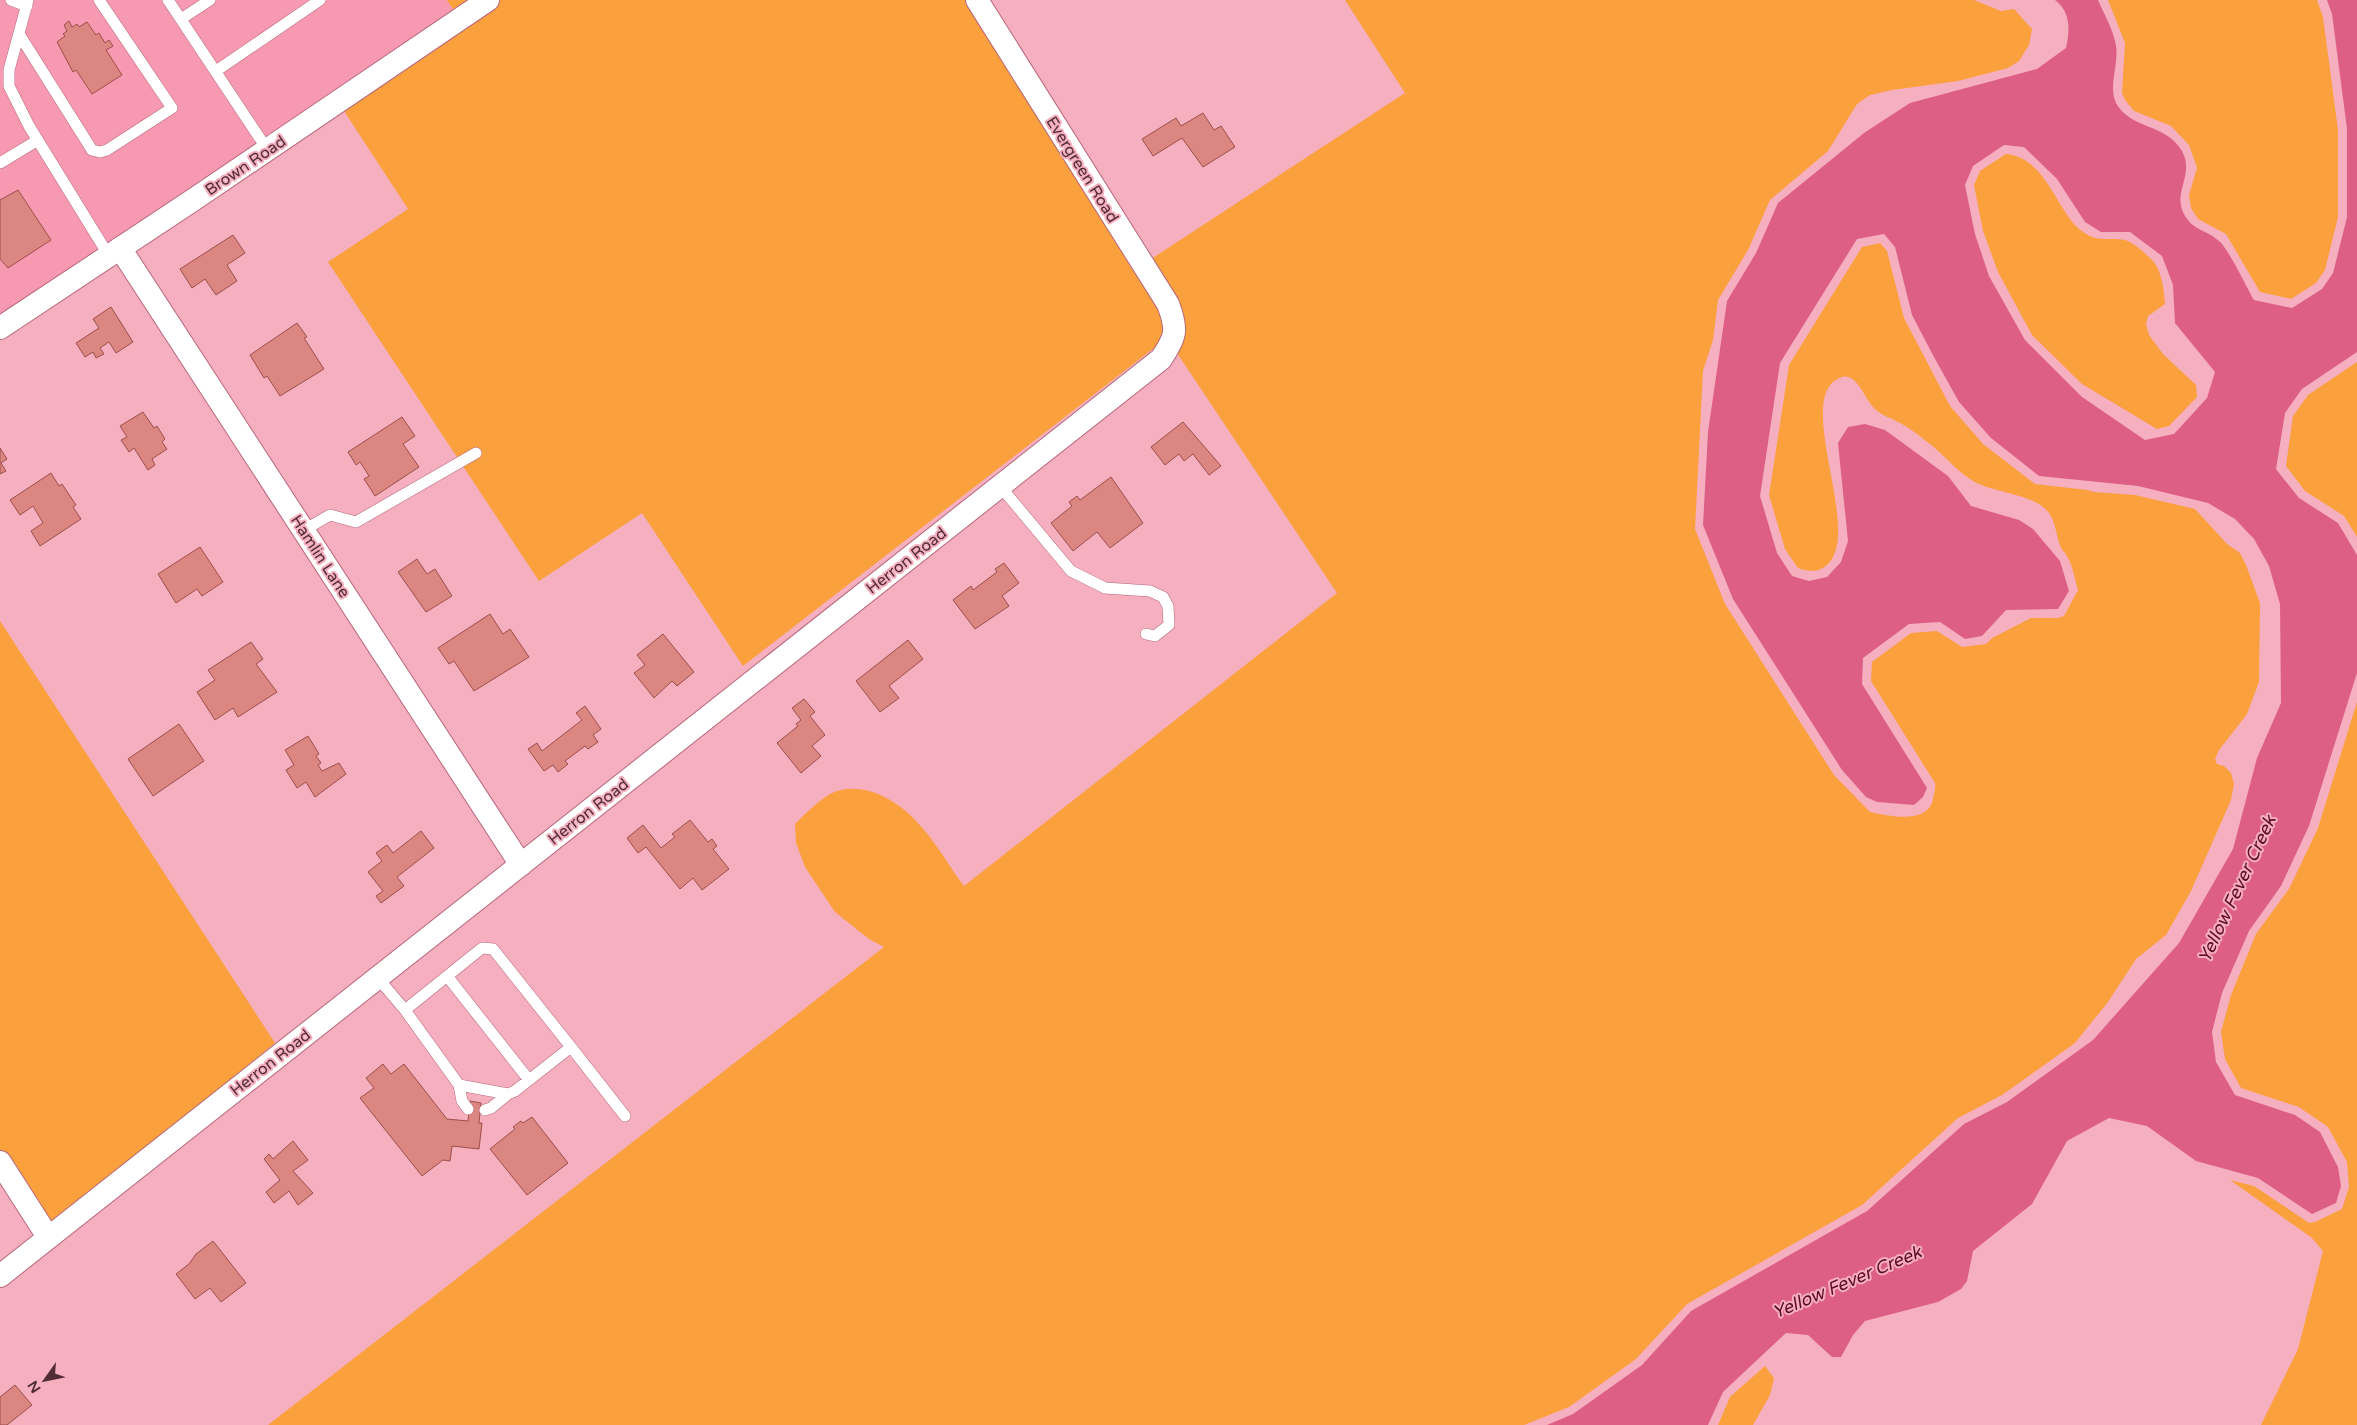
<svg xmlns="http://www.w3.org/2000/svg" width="2357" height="1425" font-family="'Varela Round',sans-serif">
<rect width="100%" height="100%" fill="#f5afbf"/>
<path fill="#f799b0" d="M0,0H447L456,13L0,316Z"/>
<path fill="#faa03c" d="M447,0H969L1139,267L1405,93L1345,0H1974L2001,11L2014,9L2032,29L2029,45L2019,61L2008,68L1958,81L1892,90L1870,95L1857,104L1828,151L1770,200L1748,250L1718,300L1713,340L1703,371L1695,529L1725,604L1834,775L1870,812C1888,816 1928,825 1933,799C1934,793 1936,789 1935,783L1871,681L1872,662L1911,633L1937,631L1962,647L1986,644L1992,638L2031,618H2058L2064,616L2078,590C2075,580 2073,567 2068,558C2066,553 2061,550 2060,545C2056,535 2056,523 2049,513C2036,494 1993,493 1973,481C1960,473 1948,460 1936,449C1925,440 1914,431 1902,424C1892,418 1881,416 1873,407C1865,399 1857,373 1842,377C1791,393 1862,527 1829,563C1819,573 1810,572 1798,568L1785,549L1769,495L1789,365L1862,247L1880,243L1887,251L1904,318L1950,406L1983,444L2035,484L2087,490L2094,492L2135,495L2195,509L2227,544L2240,553L2246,565L2260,603L2259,682L2247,714L2219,750L2215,759L2217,764L2224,766L2231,773L2234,784L2231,800L2191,891L2166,935L2136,959L2108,1002L2075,1043L2002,1095L1958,1118L1862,1205L1687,1304L1636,1359L1569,1407L1524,1425H268L884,947L869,939L835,912L805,867L796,843L795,824C806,813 817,802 830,794C860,779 896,799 916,821C935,840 948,865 964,886L1337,593L1167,338L743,666L642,513L539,581L328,262L408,209L333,94L455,12Z
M2108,0H2317L2323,17L2338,130V217L2325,270L2316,283L2291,299L2260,292L2226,234L2198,219L2191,208L2189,195L2197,168L2189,145L2171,126L2134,111L2125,100L2122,93L2125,43Z
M2006,154C2044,157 2056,207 2078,228C2096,244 2106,237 2125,240C2133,242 2146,254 2152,260C2162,270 2164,291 2165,304L2148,316L2146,324L2149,335L2163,354L2196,385L2197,397L2169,426L2157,429L2082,384L2032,335L1998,272L1983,231L1974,185L1980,171Z
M2357,362V537L2344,516L2305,491L2286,466L2293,416L2308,395Z
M0,621L275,1043L39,1237L0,1176Z
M2357,702V1425H2261L2298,1349L2323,1251L2312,1238L2230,1180L2254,1186L2309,1223L2315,1222L2342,1209L2349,1187L2347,1162L2328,1127L2299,1107L2241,1088L2225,1059L2221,1032L2231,995L2256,934L2289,889L2318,828Z
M1765,1366L1774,1378L1770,1395L1753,1425H1718L1730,1397Z"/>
<path fill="#de5f85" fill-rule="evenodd" d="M2055,0H2098C2104,14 2114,31 2116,46C2119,65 2108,86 2116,103C2131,130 2166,123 2182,151C2195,175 2172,192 2184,214C2194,232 2206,229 2219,241C2228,248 2247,288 2254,300L2292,308L2322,289L2333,273L2347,217V129L2332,14L2327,0H2357V352L2302,389L2285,413L2276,469L2299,498L2338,523L2357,555V673L2309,826L2281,886L2249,931L2222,993L2212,1032L2216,1062L2235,1095L2295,1115L2320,1132L2338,1167L2341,1186L2336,1203L2312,1214L2258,1178L2196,1161L2147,1126L2109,1118L2067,1141L2032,1204L1973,1251L1967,1281L1961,1289L1938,1302L1865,1321L1853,1335L1841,1357H1832L1808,1335L1786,1333L1723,1392L1708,1425H1547L1573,1414L1642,1365L1691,1311L1867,1211L1964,1124L2007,1102L2093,1040L2179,943L2233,849L2257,758L2281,703L2280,604L2269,566L2254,539L2235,519L2208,503L2138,486L2039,476L1991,438L1959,402L1934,357L1912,315L1895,247L1884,234L1857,239L1780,363L1760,496L1777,553L1792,576L1809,581L1827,577L1841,562L1848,541L1838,443L1848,427L1865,424L1885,430L1948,476L1971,506L2019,520L2033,529L2060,561L2069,591L2058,609L2006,610L1982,636L1965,639L1940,622L1909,624L1863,658L1862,684L1927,788L1923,797L1914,805L1877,802L1866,797L1842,770L1733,599L1703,525L1708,432L1727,301L1756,253L1778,203L1864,133L1910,103L2037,69L2066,48C2070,30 2071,12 2055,0ZM2004,145L2024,147L2057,179L2085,222L2101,232H2130L2162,256L2173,285L2175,323L2215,372L2207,398L2174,434L2145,440L2082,397L2025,340L1989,276L1975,234L1965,185L1973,166Z"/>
<path fill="#db8681" stroke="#9c4e4a" d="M69,21L72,27L77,24L79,27L87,22L96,35L99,33L105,43L109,40L113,46L106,50L122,75L92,94L76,70L73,72L57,42L65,36L63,34L67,31L64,25Z
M1203,113L1214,130L1221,126L1235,147L1203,167L1182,138L1153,156L1142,139L1176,118L1181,126Z
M18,190L51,240L8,268L0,259V200Z
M233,235L245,253L227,265L237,281L216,295L205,279L192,288L180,269Z
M111,307L133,342L116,353L109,342L100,348L104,354L96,358L93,352L85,357L76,343L99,328L93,319Z
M297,323L307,337L304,338L324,369L280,396L267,376L264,378L250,355Z
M143,412L154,428L157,426L165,439L162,442L167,449L152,459L155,465L148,470L134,448L129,452L121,440L127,437L120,426Z
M402,417L415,436L403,444L419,467L375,496L364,479L369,476L360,462L356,465L348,452Z
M1183,422L1221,466L1209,475L1193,454L1184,461L1179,454L1165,465L1151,447Z
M0,448L7,459L1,463L6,471L0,474Z
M51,473L59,486L62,484L76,505L73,507L81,519L40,546L31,531L43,523L33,506L20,515L10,500Z
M1111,477L1143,523L1110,548L1097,532L1073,551L1051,523L1072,506L1069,502L1077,496L1080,500Z
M200,547L223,582L202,596L197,589L176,603L158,574Z
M417,559L427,574L435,569L452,596L426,612L398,572Z
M1004,563L1019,583L1002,596L1009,606L975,629L953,600L971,586L973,590L997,572L995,569Z
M490,614L503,634L510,629L529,657L474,691L454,661L449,664L438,648Z
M663,634L694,672L677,686L672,681L654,698L634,673L645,665L637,655Z
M908,640L923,659L889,686L899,698L880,712L856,681Z
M251,642L263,659L256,664L277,692L238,717L233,708L215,720L197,692L215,680L208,670Z
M804,699L815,712L810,716L825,735L812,746L821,756L801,773L777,743L798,726L796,724L801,720L792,708Z
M585,706L601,729L593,735L598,742L588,749L585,746L565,761L568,764L558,772L553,765L544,771L528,749L537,743L542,751L582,720L576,713Z
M179,724L204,761L153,796L128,759Z
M308,736L319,754L316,756L321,763L318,765L322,771L339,763L346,774L315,797L306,782L297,788L286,770L294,765L285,750Z
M690,820L708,842L712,839L717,846L713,849L729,869L702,890L693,878L680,889L646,847L638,853L627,838L643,825L661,848L675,837L672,834Z
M421,831L434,848L397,877L404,886L381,903L376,896L383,891L368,872L382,861L376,853L387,845L393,853Z
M383,1064L391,1074L404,1064L447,1119L468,1121L470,1101L481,1103L479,1123H482L479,1149L452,1146L450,1161L443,1160L422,1176L360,1098L374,1088L366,1078Z
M532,1117L568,1163L527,1195L490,1149L515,1129L513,1127L521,1121L523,1123Z
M293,1141L308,1160L293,1171L313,1193L298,1205L289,1191L274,1203L266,1192L280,1180L264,1159L269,1154L273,1159Z
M213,1241L246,1283L221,1302L210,1288L195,1299L176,1274L189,1264L196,1254Z
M15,1385L32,1405L7,1425H0V1397Z"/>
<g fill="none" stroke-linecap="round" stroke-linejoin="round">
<g stroke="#b7677c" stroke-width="12">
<path id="lane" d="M11,0L27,6
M28,0L9,70V86L29,126L109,256
M168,0L267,149
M181,19L210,0
M19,34L92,150L100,152L107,150L172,108L99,0
M216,71L320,0
M0,163L38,140
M1000,486L1071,571L1105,588L1150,591L1163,597L1168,606L1169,625L1155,636L1146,634
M304,530L330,515L356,522L476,453
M447,976L529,1080
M377,977L405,1010L459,1085L508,1094L515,1091L571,1047L493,949L482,948L405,1010
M571,1047L625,1116
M459,1085L462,1101L468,1109
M485,1110L491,1108L508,1094"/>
</g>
<g stroke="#b7677c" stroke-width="24">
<path id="street" d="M120,248L521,865
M0,328L193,200L488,0
M0,1162L48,1237
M0,1276L1161,359C1176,337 1178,330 1168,304L977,0"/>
</g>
<use href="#lane" stroke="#fff" stroke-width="11"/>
<use href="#street" stroke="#fff" stroke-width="22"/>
</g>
<g text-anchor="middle" stroke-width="4" stroke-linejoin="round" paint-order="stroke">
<g font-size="16" fill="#502d36" stroke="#f5afbf">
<text transform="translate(245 165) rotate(-34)" y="6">Brown Road</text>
<text transform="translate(1083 169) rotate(58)" y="6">Evergreen Road</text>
<text transform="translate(321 556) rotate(57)" y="6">Hamlin Lane</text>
<text transform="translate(906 560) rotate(-38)" y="6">Herron Road</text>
<text transform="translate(588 811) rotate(-38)" y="6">Herron Road</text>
<text transform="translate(270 1062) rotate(-38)" y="6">Herron Road</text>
</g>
<g font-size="18" font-style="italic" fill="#5e0b2b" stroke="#f5afbf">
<text transform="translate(2237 889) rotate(-65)" y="6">Yellow Fever Creek</text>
<text transform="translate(1847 1282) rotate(-23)" y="6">Yellow Fever Creek</text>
</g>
</g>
<g transform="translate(45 1380) rotate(237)" stroke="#f5afbf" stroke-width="4" paint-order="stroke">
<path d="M0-4L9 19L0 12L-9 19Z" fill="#502d36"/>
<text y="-8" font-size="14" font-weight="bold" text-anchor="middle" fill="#502d36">N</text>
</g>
</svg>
